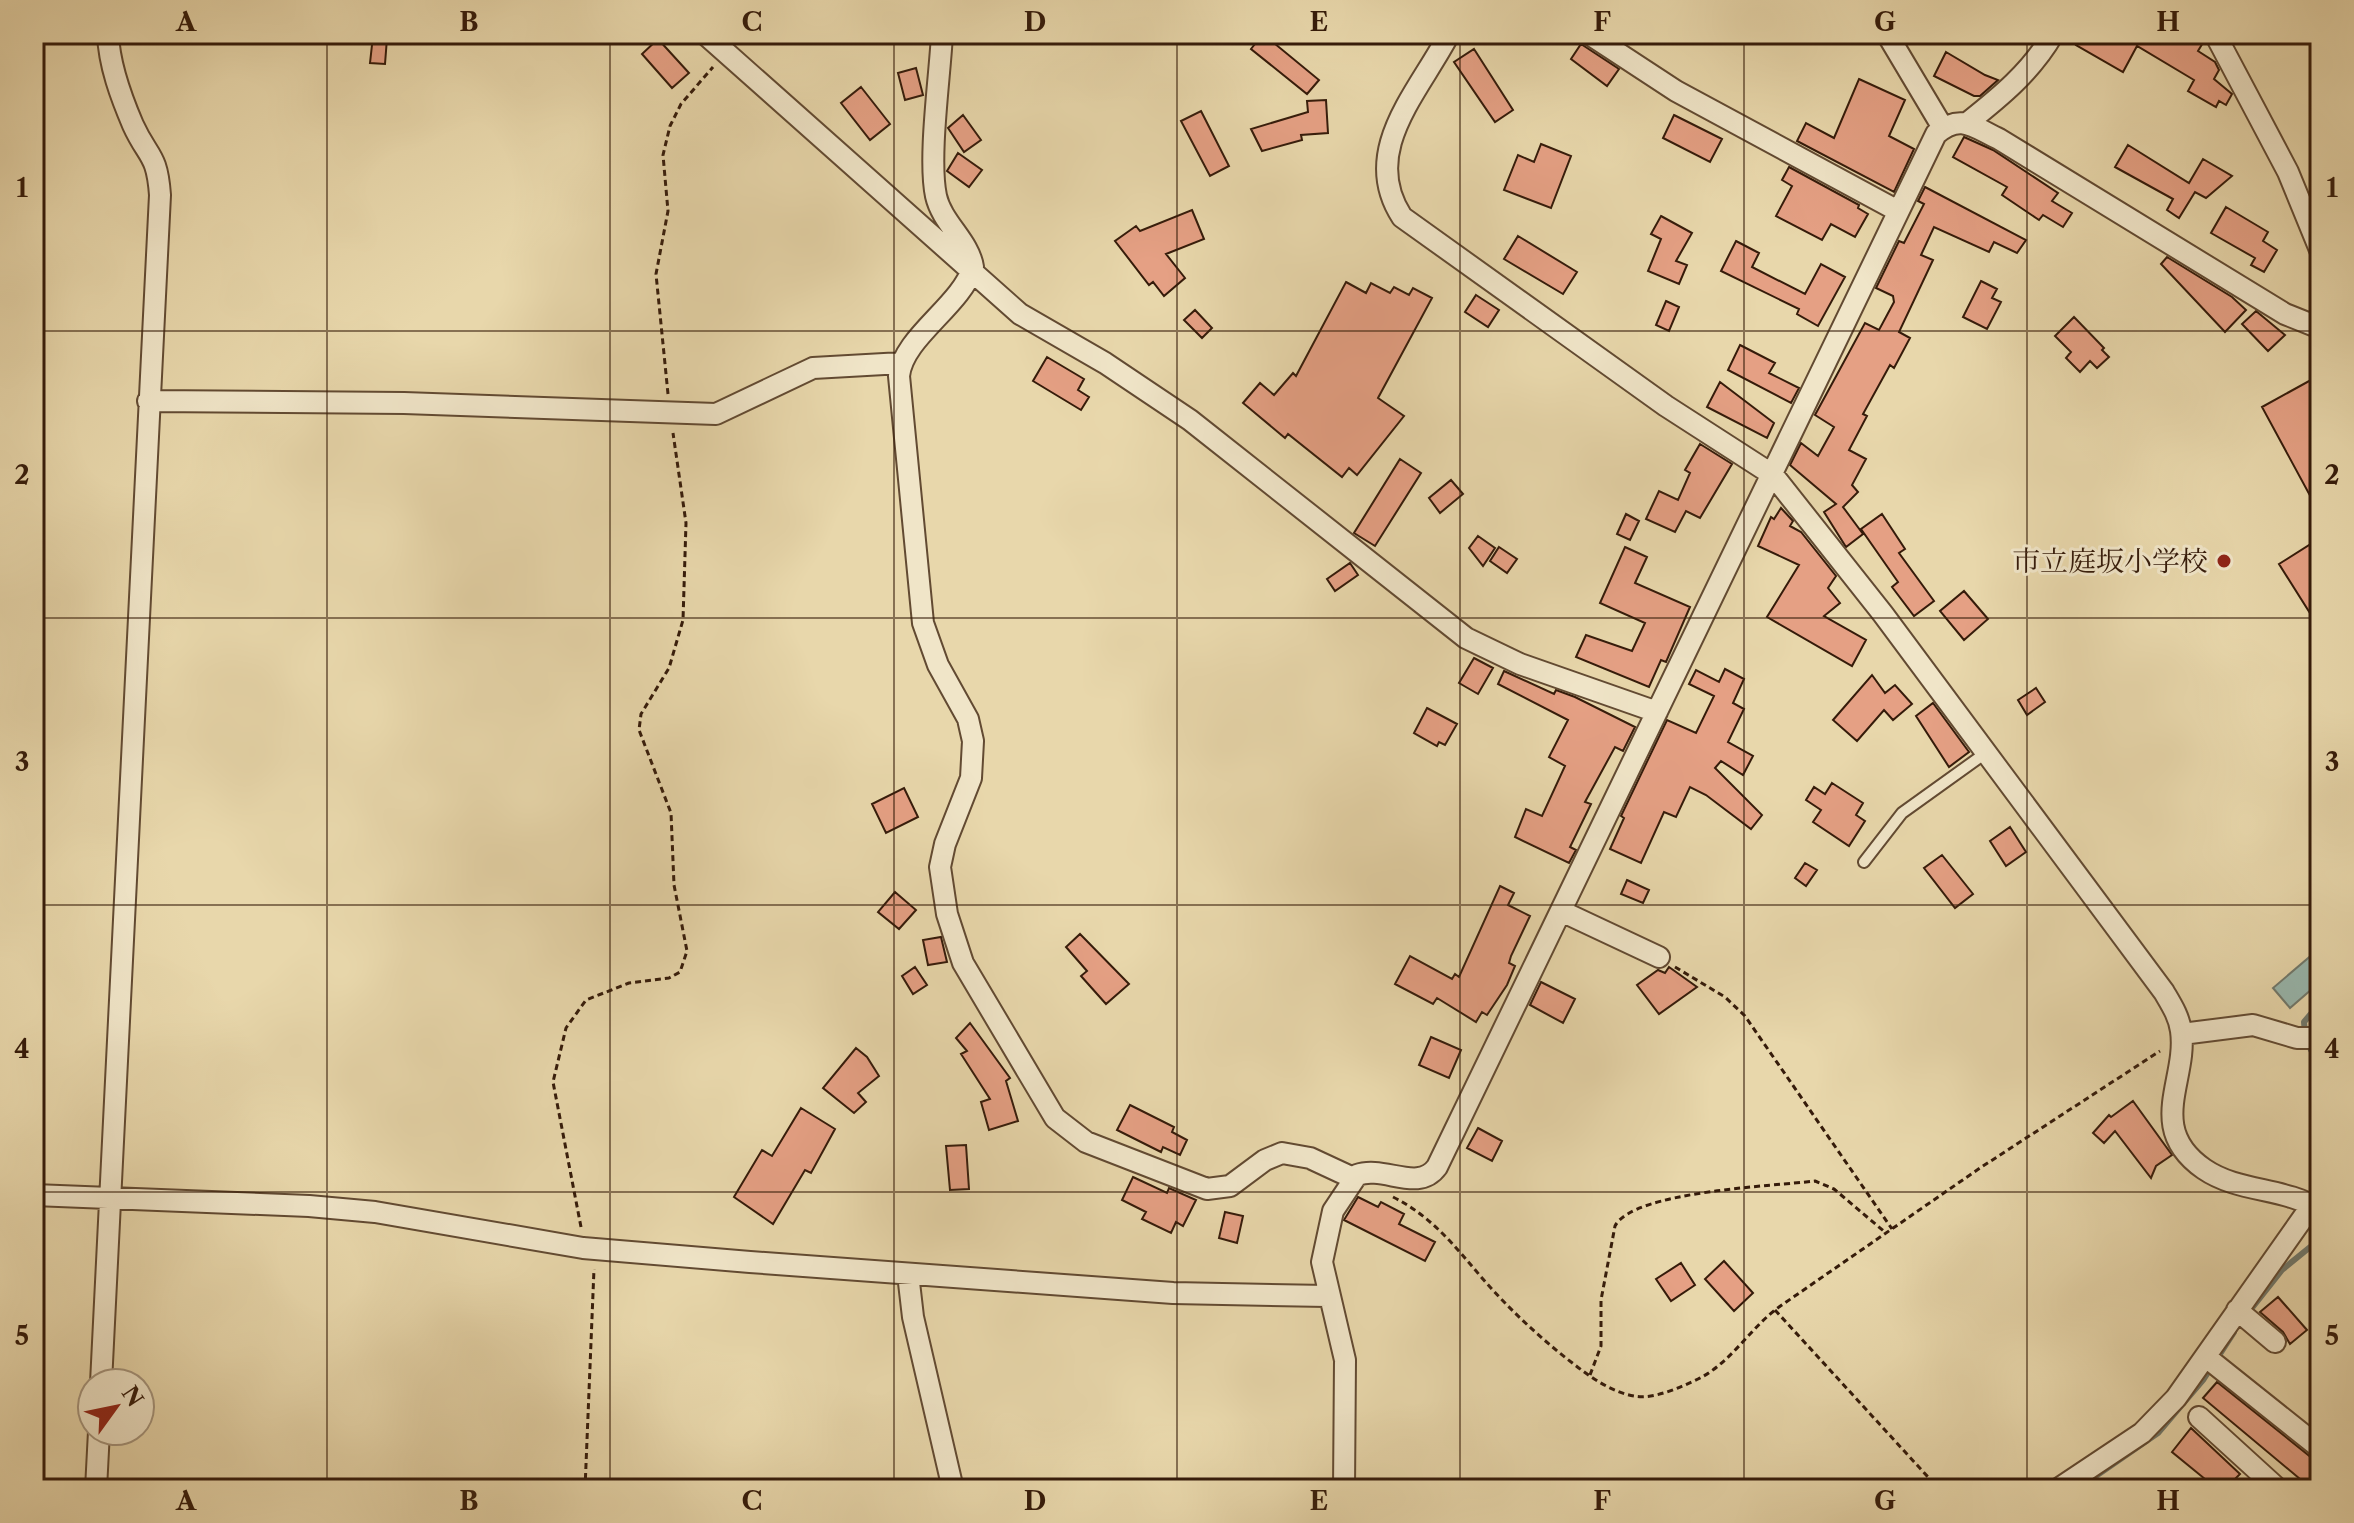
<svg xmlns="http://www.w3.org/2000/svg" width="2354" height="1523" font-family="'Libre Caslon Text','Noto Serif JP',serif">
<rect width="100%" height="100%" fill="#e8d7ab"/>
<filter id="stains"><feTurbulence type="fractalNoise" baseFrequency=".0025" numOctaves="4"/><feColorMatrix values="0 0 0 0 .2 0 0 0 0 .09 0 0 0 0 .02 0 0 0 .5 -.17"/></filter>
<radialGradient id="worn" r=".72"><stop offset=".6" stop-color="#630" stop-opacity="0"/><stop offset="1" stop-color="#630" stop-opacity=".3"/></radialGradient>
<path fill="#98b8af" stroke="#70796d" stroke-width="2" d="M2320,948V982L2290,1008L2273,988Z"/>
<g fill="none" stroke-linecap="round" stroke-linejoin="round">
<path stroke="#70796d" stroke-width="6" d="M2305,1033L2304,1022L2320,1003
M2308,1044L2320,1067
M2248,1313L2282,1270L2320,1239
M2077,1489L2158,1433L2203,1380L2234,1332"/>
</g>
<path fill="#e5a084" stroke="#351b0a" stroke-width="2" d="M1263,34L1319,80L1307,94L1251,49Z
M2082,34H2170L2185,43L2190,34H2202L2204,41L2198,51L2215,62L2219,70L2214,79L2232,94L2226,105L2219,101L2216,107L2188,91L2194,80L2137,46L2123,72L2076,45Z
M373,36L387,38L385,64L370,63Z
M658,39L689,73L672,88L642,54Z
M1581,44L1619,69L1607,86L1571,59Z
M1474,49L1513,110L1495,122L1454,62Z
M1946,52L1985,75L1998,80L1980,96H1974L1934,76Z
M916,68L923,95L905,100L898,73Z
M1859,79L1905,100L1889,136L1914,149L1894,192L1797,141L1806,123L1834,138Z
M861,87L890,124L870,140L841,103Z
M1326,100L1328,133L1301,135L1302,140L1262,151L1251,129L1308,112L1307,101Z
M1201,111L1229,166L1210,176L1181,121Z
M963,115L981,140L964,152L948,128Z
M1674,115L1722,139L1710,162L1663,138Z
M1964,137L1993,150L2058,193L2052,201L2072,213L2063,227L2043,215L2039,220L2002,195L2007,187L1953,157Z
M1541,144L1571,156L1551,208L1504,190L1518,155L1534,162Z
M2128,145L2189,183L2203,159L2232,176L2206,198L2195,192L2179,218L2167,210L2173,199L2115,167Z
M958,153L982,170L969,187L947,171Z
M1789,167L1859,205L1858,208L1868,214L1855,237L1831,224L1822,240L1776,216L1792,186L1782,180Z
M1925,187L2026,240L2017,253L1994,242L1989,252L1934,227L1921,255L1933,260L1899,332L1910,338L1894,368L1890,365L1863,414L1867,416L1849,450L1866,459L1852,485L1858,492L1843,507L1863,534L1846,547L1824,512L1836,504L1790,465L1801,443L1818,456L1834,427L1815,415L1865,323L1879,330L1894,302L1893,296L1876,288L1899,241L1904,243L1924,204L1918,201Z
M2226,207L2268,232L2263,241L2277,250L2264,272L2251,265L2255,258L2211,233Z
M1192,210L1204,239L1166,254L1185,278L1164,296L1153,282L1149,285L1115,241L1136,226L1140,231Z
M1661,216L1692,233L1676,261L1687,265L1679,284L1648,271L1661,239L1651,234Z
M1518,236L1577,272L1563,294L1504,259Z
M1736,241L1759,253L1752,267L1805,294L1821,264L1845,277L1818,326L1797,314L1799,309L1721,271Z
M2167,257L2232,297L2246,310L2225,332L2161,264Z
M1981,281L1997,289L1992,298L2001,302L1987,329L1963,317Z
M1346,282L1366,293L1371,283L1390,293L1394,287L1409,295L1413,288L1432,298L1378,398L1404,416L1357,475L1349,468L1342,477L1288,434L1285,438L1243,403L1260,383L1274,395L1293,373L1296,376Z
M1476,295L1499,310L1488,327L1465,312Z
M1666,301L1679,307L1669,331L1656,325Z
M1195,310L1212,328L1202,338L1184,320Z
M2256,311L2285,335L2268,351L2242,324Z
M2074,317L2104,348L2102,350L2109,357L2097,368L2090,361L2080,372L2066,358L2071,352L2055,336Z
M1740,345L1775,363L1769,373L1799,388L1791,403L1728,370Z
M1047,357L1084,379L1078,390L1089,397L1081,410L1033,381Z
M2320,375V514L2262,407Z
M1720,382L1774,423L1767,438L1707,407Z
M1700,444L1732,464L1700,518L1686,511L1675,532L1646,519L1659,491L1678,500L1690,473L1685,470Z
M1400,459L1421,473L1375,546L1354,533Z
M1451,480L1463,494L1440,513L1429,498Z
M1781,508L1793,521L1790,526L1801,532L1836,576L1828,588L1840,603L1824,616L1866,640L1852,666L1767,617L1799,565L1758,546L1771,517L1774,519Z
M1626,514L1639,521L1630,540L1617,534Z
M1882,514L1905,549L1899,553L1934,601L1914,616L1892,587L1898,582L1861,529Z
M1478,536L1495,548L1483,566L1469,548Z
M2314,542L2320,552V629L2279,564Z
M1499,547L1517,559L1507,573L1490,561Z
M1625,547L1647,557L1635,583L1690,607L1666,662L1661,660L1649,687L1576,657L1586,635L1632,651L1645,623L1600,603Z
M1350,563L1358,575L1335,591L1327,579Z
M1964,591L1988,619L1964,640L1940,611Z
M1474,658L1493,668L1478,694L1459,683Z
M1725,669L1744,679L1733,703L1744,709L1728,742L1753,756L1743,775L1721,761L1715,768L1762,815L1751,829L1706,795L1690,787L1676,817L1664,812L1641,863L1610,849L1624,818L1621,816L1667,720L1696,733L1714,696L1689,684L1696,670L1719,682Z
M1504,671L1554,694L1556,690L1575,697L1635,727L1623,751L1615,747L1585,802L1591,804L1570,847L1576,850L1569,863L1515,837L1526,809L1542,816L1565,766L1549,757L1568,720L1498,684Z
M1872,675L1885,693L1895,685L1912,704L1893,720L1884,710L1857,741L1833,720Z
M2036,688L2045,702L2027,715L2018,700Z
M1933,703L1969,752L1949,767L1916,716Z
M1427,708L1457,724L1445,745L1439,742L1437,746L1414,733Z
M1832,783L1863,803L1856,815L1865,821L1849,846L1813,822L1821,810L1806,800L1814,787L1825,794Z
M904,788L918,817L886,833L872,804Z
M2010,827L2026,852L2006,866L1990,841Z
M1942,855L1973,894L1955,908L1924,868Z
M1805,863L1817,870L1806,886L1795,878Z
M1627,880L1649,890L1643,903L1621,894Z
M1500,886L1514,893L1508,905L1530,916L1511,956L1509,963L1515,966L1507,985L1487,1015L1482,1012L1476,1022L1437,998L1433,1004L1395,984L1410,956L1452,979L1455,974L1459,977Z
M895,892L916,910L899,929L878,912Z
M1080,934L1129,984L1106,1004L1081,976L1087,971L1066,947Z
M941,937L947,962L928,965L923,940Z
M915,967L927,985L913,994L902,976Z
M1669,967L1697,987L1659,1014L1637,985L1658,970L1665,973Z
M1541,982L1575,999L1563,1023L1530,1005Z
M970,1023L1010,1078L1006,1081L1018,1121L989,1130L981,1102L990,1099L961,1054L967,1051L956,1038Z
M1431,1037L1461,1050L1449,1078L1419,1065Z
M856,1048L867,1057L879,1076L858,1093L866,1102L854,1113L823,1088Z
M2133,1101L2172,1155L2156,1166L2151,1178L2115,1131L2104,1143L2093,1133L2109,1115L2111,1117Z
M1130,1105L1174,1127L1172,1132L1187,1140L1180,1155L1163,1147L1161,1152L1117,1130Z
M801,1108L835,1129L811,1173L805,1170L773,1224L734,1197L762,1150L772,1156Z
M1478,1128L1502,1141L1492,1161L1467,1148Z
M966,1145L969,1189L950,1190L946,1146Z
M1133,1177L1167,1193L1169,1188L1196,1200L1183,1226L1176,1222L1171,1233L1142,1219L1146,1212L1122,1200Z
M1358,1197L1378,1207L1381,1202L1404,1214L1399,1224L1435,1242L1425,1261L1344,1220Z
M1225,1212L1243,1216L1237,1243L1219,1238Z
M1724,1261L1753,1293L1734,1311L1705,1279Z
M1681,1263L1695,1285L1671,1301L1656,1279Z
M2278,1297L2307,1330L2290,1344L2283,1332L2260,1312Z
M2217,1382L2312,1458L2320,1461V1479L2312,1489L2203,1398Z
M2191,1428L2240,1474L2225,1489H2195L2205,1479L2172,1452Z"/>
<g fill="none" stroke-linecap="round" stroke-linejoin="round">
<g stroke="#624a32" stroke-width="14">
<path id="service" d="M1864,862L1902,813L1987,752"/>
</g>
<g stroke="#624a32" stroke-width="24">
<path id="minor" d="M705,34L1020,314L1105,363L1190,420L1466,638L1520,664L1657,712
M942,34C940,76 928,158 936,196C942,223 969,241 973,267C961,306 903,337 899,376L923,623L938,665L968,719L973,741L971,778L945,844L940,867L947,914L963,963L1055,1118L1086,1142L1207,1189L1230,1186L1265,1160L1282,1153L1310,1158L1353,1178
M1449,34C1419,92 1359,151 1402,217L1666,406L1773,475L1883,614L2164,992C2171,1004 2179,1016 2181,1031C2188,1080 2145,1128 2204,1169C2239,1193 2285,1187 2320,1210
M1589,34L1676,91L1898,211
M1887,34L1943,128
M2215,34L2288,172L2320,250
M1966,124C2000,97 2031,72 2053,34
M148,401L404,403L716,414L813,368L902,363
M1561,911L1659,957
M2182,1034L2253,1025L2297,1038H2320
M34,1195L309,1206L375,1212L583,1248L750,1262L1173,1293L1327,1296
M908,1274L913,1317L953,1489
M2237,1310L2275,1342
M2206,1357L2320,1448
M101,1383L160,195C157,153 148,158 133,125C121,97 109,65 108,34
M2199,1417L2278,1489
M96,1489L99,1431
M1344,1489L1345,1360L1322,1262L1333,1211L1357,1175C1384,1165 1418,1193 1437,1167L1936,134C1961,113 1973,127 1999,139L2285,314L2320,328
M2058,1489L2142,1433L2176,1398L2312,1205"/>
</g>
<path stroke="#351b0a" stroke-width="3" stroke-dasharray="6 4" stroke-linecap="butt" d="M668,394L656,274L668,211L663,155L670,126L681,104L713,67
M1675,967L1725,997L1745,1016L1892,1229
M1393,1197C1431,1216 1455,1246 1482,1278C1510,1310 1541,1339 1575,1365C1593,1379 1612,1392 1634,1396C1653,1400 1681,1387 1698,1379C1731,1363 1750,1328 1779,1307L1980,1168L2160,1051
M581,1227L553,1082L566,1028L586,1000L629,983L669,978L680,972L687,951L674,885L671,813L639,730L641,714L669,668L683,620L686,523L673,433
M1775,1310L1939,1489
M1590,1375L1601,1346V1300L1615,1226C1633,1191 1775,1186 1815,1181L1834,1189L1886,1233
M585,1489L594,1269"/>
<use href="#service" stroke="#f0e5c8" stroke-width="10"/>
<use href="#minor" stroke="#f0e5c8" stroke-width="20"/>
</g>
<path fill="none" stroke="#351b0a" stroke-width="2" stroke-opacity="0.55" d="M327,34V1489M610,34V1489M894,34V1489M1177,34V1489M1460,34V1489M1744,34V1489M2027,34V1489M34,331H2320M34,618H2320M34,905H2320M34,1192H2320"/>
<circle fill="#8f2418" stroke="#f0e5c8" stroke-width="3" cx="2224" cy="561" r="8"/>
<g text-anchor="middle" stroke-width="6" stroke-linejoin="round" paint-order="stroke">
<g font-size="28" fill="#351b0a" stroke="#f0e5c8" text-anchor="end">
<text x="2208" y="571">市立庭坂小学校</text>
</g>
</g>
<rect width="2354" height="1523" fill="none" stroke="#e8d7ab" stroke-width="88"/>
<g transform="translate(116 1407) rotate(57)"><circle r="38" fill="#f0e5c8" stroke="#a5947c" stroke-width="2"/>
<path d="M0-6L14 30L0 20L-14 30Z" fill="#8f2418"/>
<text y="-12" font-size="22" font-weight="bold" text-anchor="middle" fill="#351b0a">N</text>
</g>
<rect x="44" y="44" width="2266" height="1435" fill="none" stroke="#351b0a" stroke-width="3"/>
<g font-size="26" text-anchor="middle" font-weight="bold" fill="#351b0a">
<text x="186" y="31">A</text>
<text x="469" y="31">B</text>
<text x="752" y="31">C</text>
<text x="1035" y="31">D</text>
<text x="1319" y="31">E</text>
<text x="1602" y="31">F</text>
<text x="1885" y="31">G</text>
<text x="2168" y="31">H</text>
<text x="22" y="197">1</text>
<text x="2332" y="197">1</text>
<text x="22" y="484">2</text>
<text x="2332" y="484">2</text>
<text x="22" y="771">3</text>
<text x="2332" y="771">3</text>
<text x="22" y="1058">4</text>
<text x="2332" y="1058">4</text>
<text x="22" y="1345">5</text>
<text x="2332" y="1345">5</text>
<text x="186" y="1510">A</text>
<text x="469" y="1510">B</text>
<text x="752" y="1510">C</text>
<text x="1035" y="1510">D</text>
<text x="1319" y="1510">E</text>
<text x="1602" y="1510">F</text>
<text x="1885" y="1510">G</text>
<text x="2168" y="1510">H</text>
</g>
<rect width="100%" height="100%" filter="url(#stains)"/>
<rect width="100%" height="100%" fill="url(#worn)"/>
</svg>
